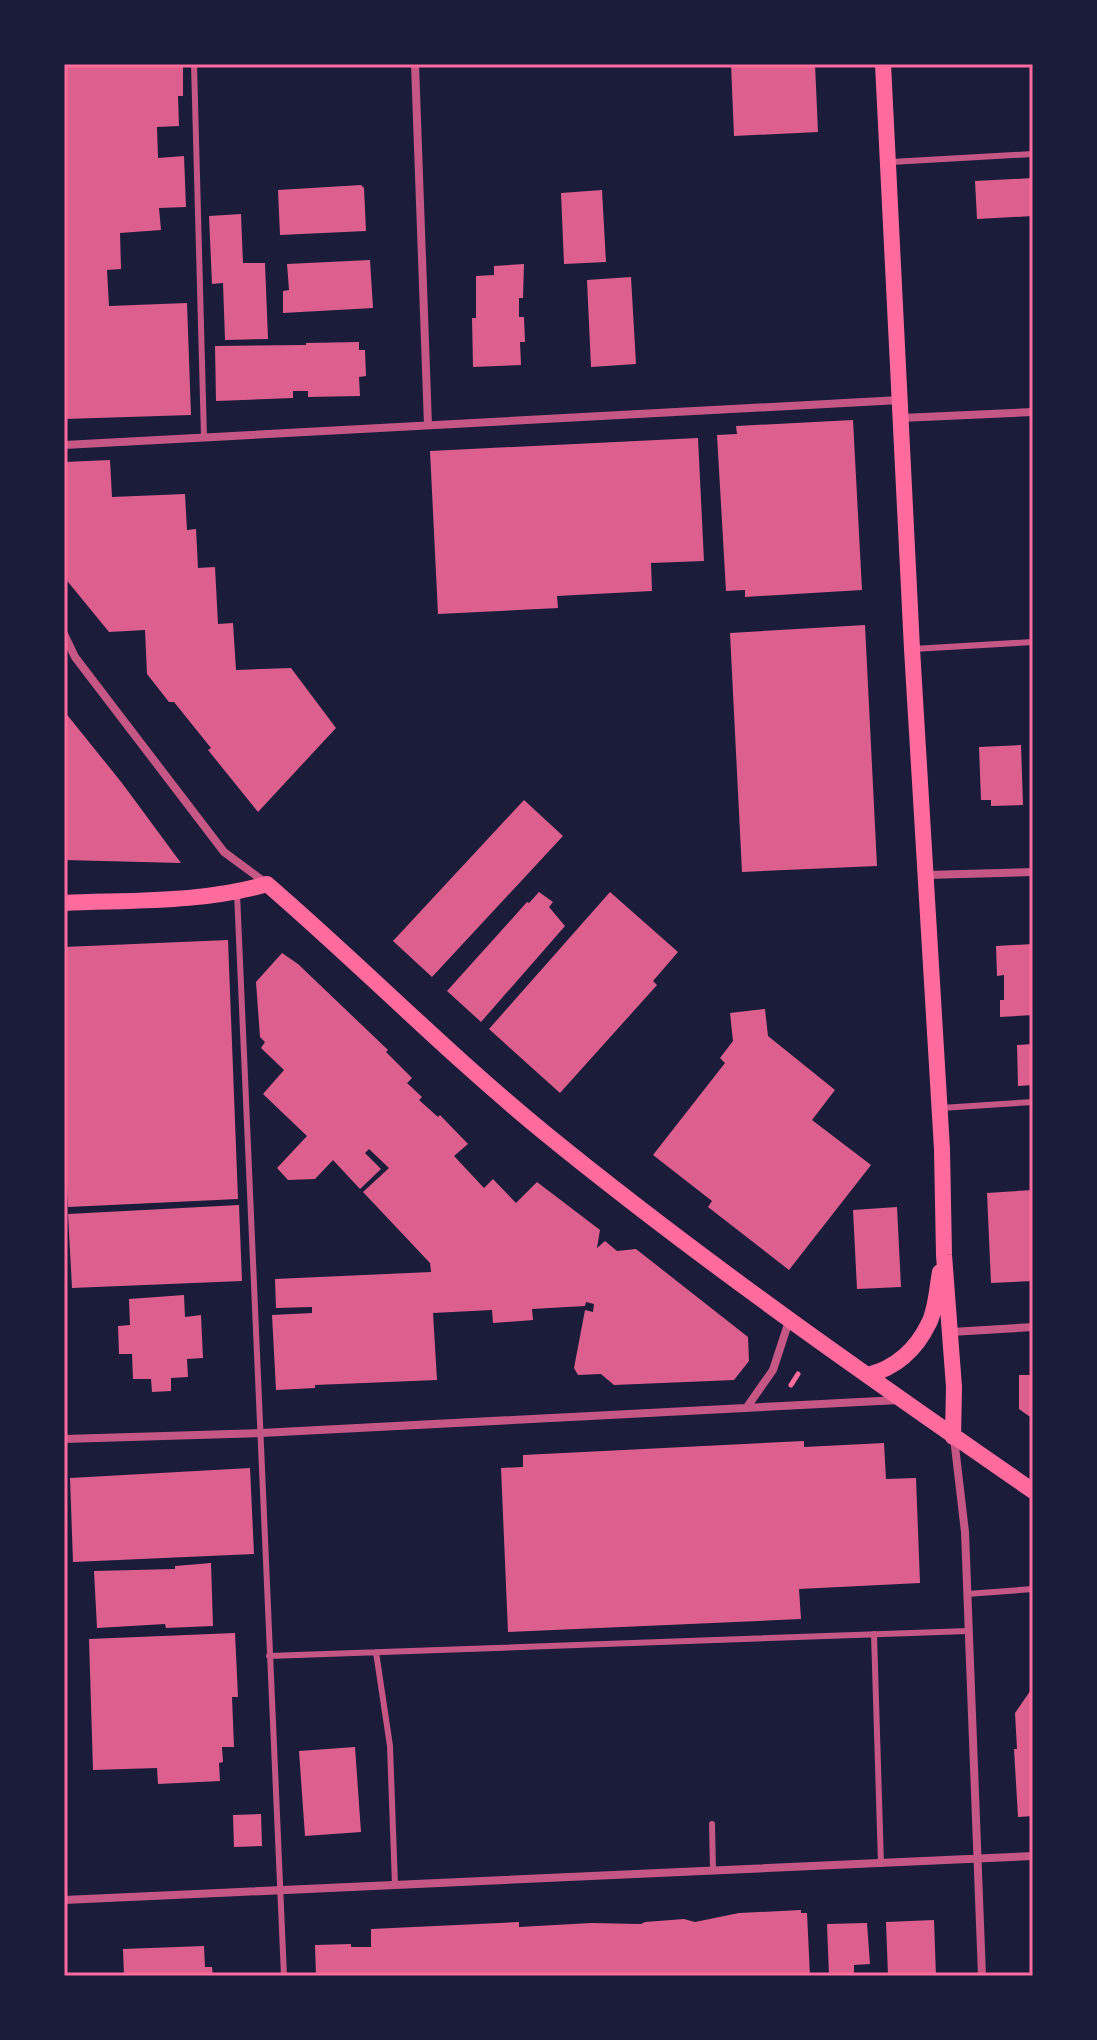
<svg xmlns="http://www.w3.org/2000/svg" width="1097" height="2040" font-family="Figtree,sans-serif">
<rect width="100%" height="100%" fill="#1b1b3a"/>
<path fill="#dd5f8e" d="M64,64H183V96H178L179,126L157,127L158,158L184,156L186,207L159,208L161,230L120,233L121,269L107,270L109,306L187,303L191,415L64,419Z
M731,64H815L818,132L734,136Z
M1033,178V216L977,219L975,181Z
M361,185L364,188L366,231L280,235L278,190Z
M602,190L606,262L564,264L561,193Z
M241,214L243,263H265L268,339L225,340L223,283L212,284L209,216Z
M370,260L373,308L283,313V291L289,290L287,264Z
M524,264L523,298H519V317H524L525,342H520L521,365L473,367L472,318H476V276L494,275V266Z
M631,277L636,364L591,367L587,280Z
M359,342V350H365L366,376L359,377L360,396L308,397V391H293V398L216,401L215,346L306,345V343Z
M853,420L862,590L745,597V590L726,591L717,435L737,434L736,426Z
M698,438L704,561L651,563L652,591L557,596L558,608L438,614L430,451Z
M110,460L112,497L185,494L187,530L196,529L198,568L215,567L218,624L233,623L236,670L291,668L336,728L258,812L208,750L211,748L174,702H169L147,674L145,630L109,632L64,577V462Z
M865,625L877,866L742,872L730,633Z
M64,711L122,783L181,863L64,860Z
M1021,745L1023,805L991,806V800H981L979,747Z
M524,800L563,836L432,977L393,941Z
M539,892L553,902L549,907L565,926L481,1022L447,991L527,902L529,903Z
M610,892L678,952L653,981L657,985L560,1093L489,1029Z
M228,940L238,1199L68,1207L64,1128V947Z
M1033,944V1015L1000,1017V1000H1004V975L997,976L996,946Z
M282,953L298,964L388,1050L386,1052L412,1078L407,1083L422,1097L419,1100L438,1117L440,1115L468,1144L454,1156L484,1188L493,1179L516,1203L537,1182L600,1230L597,1248L605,1241L617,1251L636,1249L748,1337L749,1361L734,1380L614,1385L601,1374L578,1375L574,1368L585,1310L593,1312L594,1304L586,1302L585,1306L532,1309L533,1320L493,1323L492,1310L433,1313L437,1380L315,1385V1388L276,1390L272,1315L312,1313V1307L276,1308L275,1279L431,1272L430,1263L363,1192L389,1168L369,1149L365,1153L381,1169L360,1189L333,1160L315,1179L288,1180L277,1168L307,1136L263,1094L284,1070L261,1048L265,1042L260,1037L256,982Z
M765,1009L768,1036L835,1090L812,1120L871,1165L789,1270L708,1207L712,1201L653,1155L725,1063L720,1058L733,1041L730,1013Z
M1033,1044V1085L1018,1086L1017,1045Z
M1033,1190V1281L991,1283L987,1193Z
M239,1205L242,1281L72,1288L68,1214Z
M897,1207L901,1287L857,1289L853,1210Z
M184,1295L185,1317L201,1315L203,1358L187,1359L188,1377L171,1378V1391L152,1392L151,1379H133L132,1354H119L118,1326L130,1325L129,1299Z
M1019,1375H1033V1419L1019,1409Z
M804,1441V1447L884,1443L886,1479L916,1478L920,1583L799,1589L801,1619L508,1632L501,1468L523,1467V1455Z
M250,1468L254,1554L73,1562L70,1478Z
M211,1563L213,1626L166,1628L165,1624L97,1628L94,1571L175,1569V1566Z
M235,1633L238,1697H232L234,1747H222L223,1762L219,1763L220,1781L158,1784L157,1768L93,1770L89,1639Z
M1033,1687V1816L1018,1817L1014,1749H1017L1015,1713Z
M355,1747L361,1832L305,1836L299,1751Z
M261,1814L262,1846L234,1847L233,1815Z
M801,1910V1913H807L810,1976H316L315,1945L351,1944V1947H371V1929L519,1922V1927L591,1923L641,1924L645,1922L684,1919L695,1922L739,1913Z
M934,1920L936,1976H888L886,1922Z
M867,1923L870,1964L854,1965V1976H829L827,1924Z
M204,1946L205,1967H212L213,1976H124L123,1949Z"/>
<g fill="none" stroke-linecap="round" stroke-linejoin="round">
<path stroke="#ff6b9d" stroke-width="5" d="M791,1385L798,1374"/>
<path stroke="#c65784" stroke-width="6" d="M194,64L204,437
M891,162L1033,154
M913,649L1033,642
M237,893L284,1976
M941,1108L1033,1102
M967,1594L1033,1589
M874,1634L881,1864
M376,1652L390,1746L395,1885
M269,1656L968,1631
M712,1824L713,1871"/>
<path stroke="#c65784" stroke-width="8" d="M415,64L428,425
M901,418L1033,412
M64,445L900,400
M64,634L75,657L224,852L266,883
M926,875L1033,872
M951,1332L1033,1327
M747,1407L773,1370L789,1321
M954,1438L965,1532L982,1976
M64,1439L261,1433L899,1400
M64,1900L1033,1856"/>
<path stroke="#ff6b9d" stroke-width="16" d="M883,64L912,649L942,1149L944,1255L954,1387L953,1437
M64,903C131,900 202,903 267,884C361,965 449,1055 546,1134C702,1261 867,1376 1033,1491
M868,1375C895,1368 916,1350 929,1323C936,1309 937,1288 940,1272"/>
</g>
<rect width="1097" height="2040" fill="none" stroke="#1b1b3a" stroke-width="132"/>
<rect x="66" y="66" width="965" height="1908" fill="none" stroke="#ff6b9d" stroke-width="3"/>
</svg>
